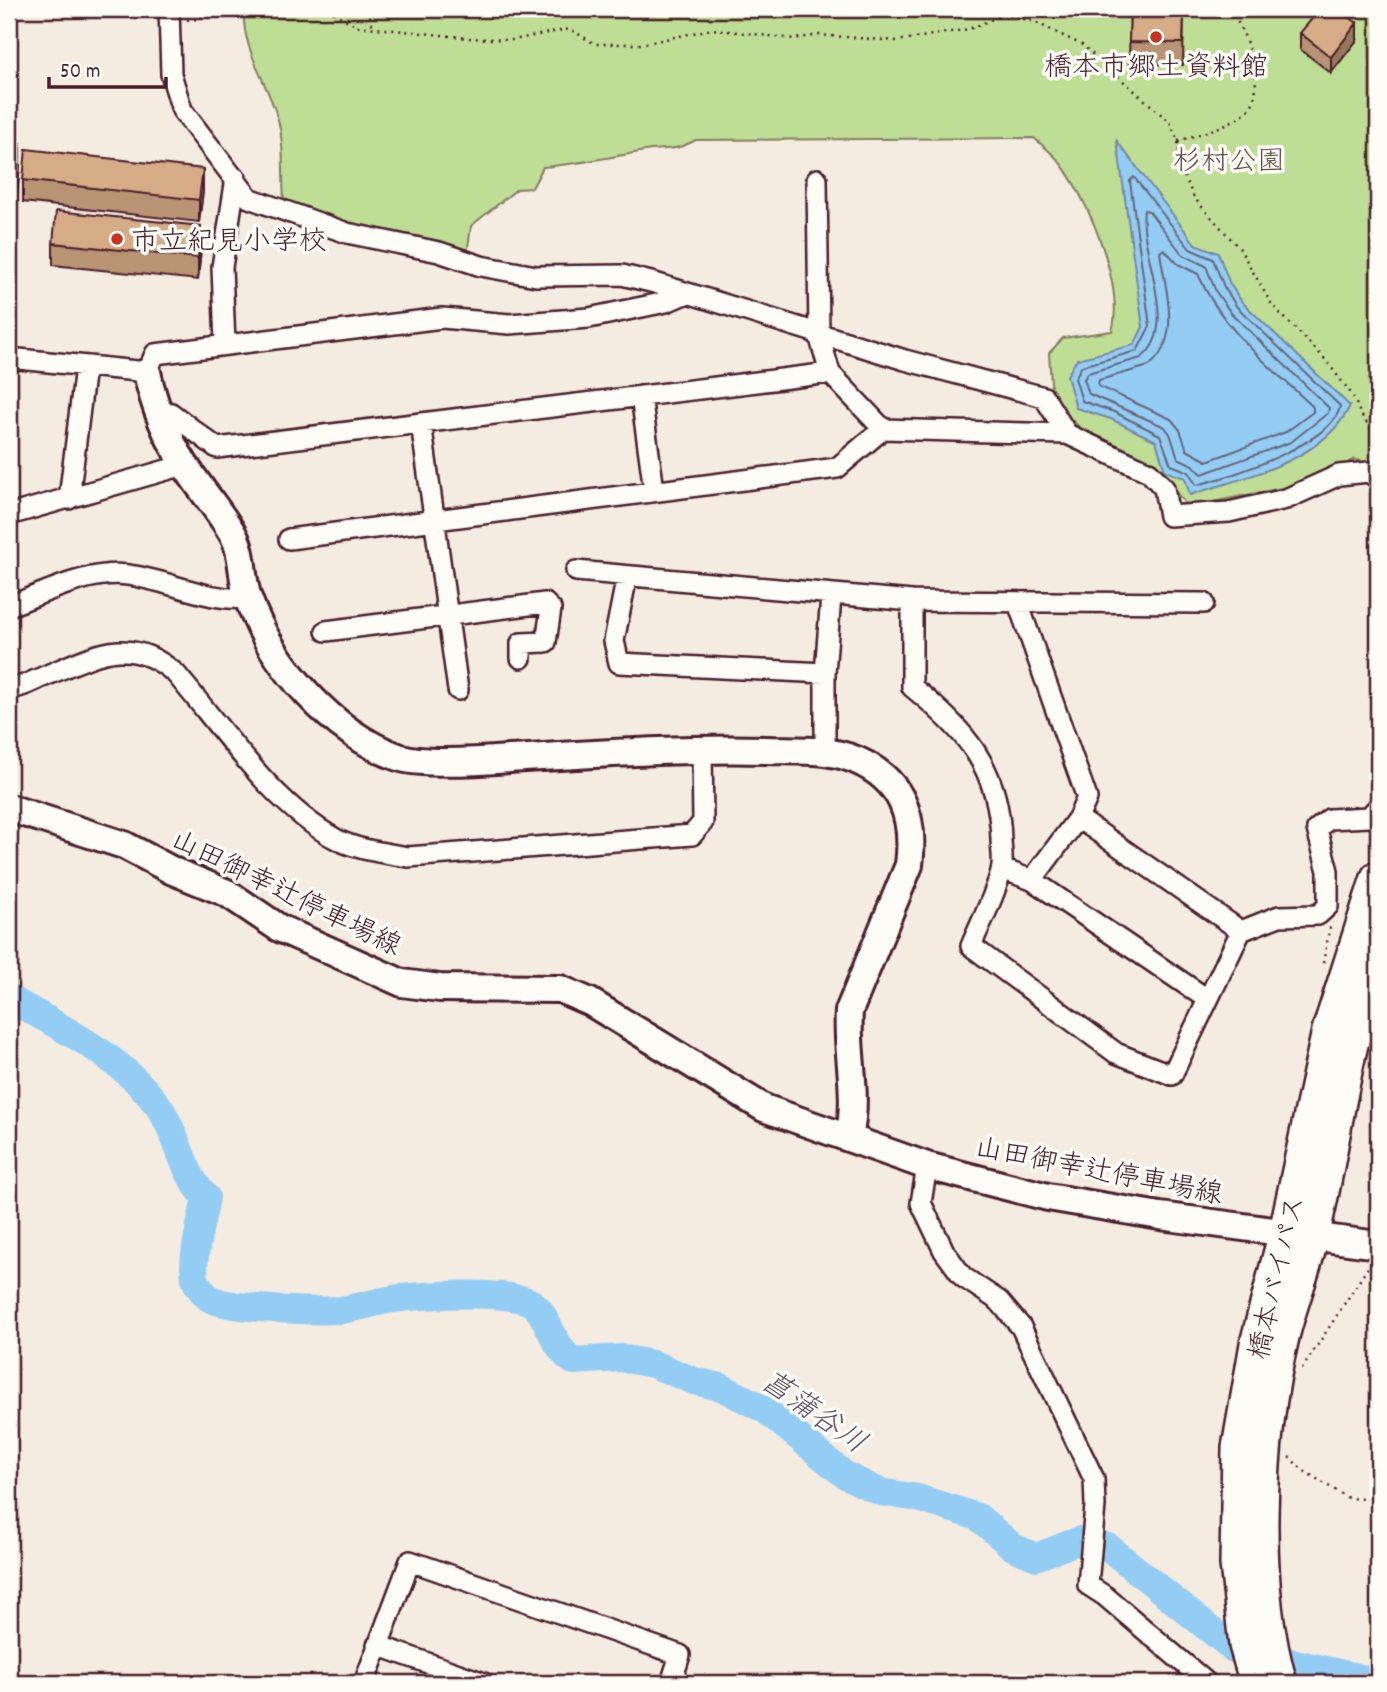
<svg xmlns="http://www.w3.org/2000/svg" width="1387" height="1692" font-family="Dekko,'Klee One',sans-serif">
<rect width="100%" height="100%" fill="#f5ece1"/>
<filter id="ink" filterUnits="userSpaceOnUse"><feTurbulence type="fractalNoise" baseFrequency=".0143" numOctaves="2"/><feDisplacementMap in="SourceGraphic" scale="14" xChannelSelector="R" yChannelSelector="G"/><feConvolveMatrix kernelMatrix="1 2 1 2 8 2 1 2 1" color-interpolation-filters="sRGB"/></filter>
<g filter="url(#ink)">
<path fill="#bedd95" stroke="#847e60" stroke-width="2" d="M244,9H1378V468L1355,459L1311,482L1188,507L1155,467L1090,437L1063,412L1052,399L1049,353L1063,338L1112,331C1125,286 1087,196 1058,160C1051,152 1042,145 1034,138L696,140C669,154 665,146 639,152C607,158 576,164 543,167L532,188L517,189L471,226L467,255L333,221L284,202C282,176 285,142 277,116C266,80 241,47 244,9Z"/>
<path fill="#93cdf3" stroke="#7687a3" stroke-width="2" d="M1117,141L1195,244L1218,253L1230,284L1242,302L1350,406C1323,462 1244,477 1190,495L1185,478L1165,471L1156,441L1111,419L1076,408L1067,376L1077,359L1134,345L1143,327Z"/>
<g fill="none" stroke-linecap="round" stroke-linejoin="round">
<path stroke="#67657b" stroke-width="2" d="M1134,177L1190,249L1213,259L1224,287L1237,307L1340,406C1335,442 1229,478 1196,485L1189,472L1171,465L1160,435L1114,412L1082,401L1075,378L1082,366L1137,351L1150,326L1130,181Z
M1144,210L1149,211L1183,255L1206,266L1216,292L1231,313L1329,408L1328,413L1291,442L1202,474L1193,465L1178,458L1170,434L1165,427L1089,394L1084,379L1088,373L1141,358C1182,328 1138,251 1144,210Z
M1164,249L1178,264L1198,274C1222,330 1269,365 1313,407V412L1286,432L1207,461L1187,450L1180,430L1171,419L1098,386L1099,380L1149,366C1183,339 1165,289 1160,252Z"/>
<path stroke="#93cdf3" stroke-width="28" d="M9,998C62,1029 121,1055 159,1107C178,1134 182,1173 206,1197C203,1218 189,1262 196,1281C197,1285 205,1295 209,1298C227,1310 316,1311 341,1310C358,1308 375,1302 393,1299C424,1295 503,1290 530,1302C547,1310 551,1345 573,1361L621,1358L653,1364L694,1381L721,1387L764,1409L845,1475L880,1492L918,1498L978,1517L1013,1547L1036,1557L1080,1540L1108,1547L1234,1649L1378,1682"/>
<g stroke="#4a1f2b" stroke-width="24">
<path id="street" d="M169,9L171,74L182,110L249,198L347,233L439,252L481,266L536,276L622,275L655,283L905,360L1044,397L1067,434
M817,179L819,335L830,373L883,429
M225,344L222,267L236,178
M9,358L147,372L155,354L442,318L509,324L589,318L666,302L687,293
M641,396L654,490
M155,409L171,413L217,448L830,373
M421,423L458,690
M69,499L85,367
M9,515L184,465
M289,539L837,468L883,429L1067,434L1149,472L1164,488L1169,516L1229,512L1286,499L1339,475L1369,472L1378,479
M576,571L912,601L1204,603
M627,576L614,641L619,663L825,673
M912,601V687C965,730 999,767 1001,839C1001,849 1004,861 1001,871C995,896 981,922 971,946L1116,1053L1172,1075L1241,931L1279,916L1318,915L1328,906V871L1317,829L1329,819L1369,817L1378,807
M1018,603L1087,798L1078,818L1032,880
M9,606C45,593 88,570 128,575C168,580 208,602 248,598
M326,631L545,603L551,609L546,642L521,643V658
M9,689C21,688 33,681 45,676C95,655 130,633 176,674C222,728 273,805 336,839C357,850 385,853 408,857L692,835L703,822L702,749
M825,752V673L831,596
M1078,818L1241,931
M1002,869L1032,880L1207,999
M927,1166L921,1203L944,1251L963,1277L999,1301L1021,1327L1094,1479L1095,1506L1088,1585L1105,1596L1207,1683
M377,1645L484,1683
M364,1683L410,1561L680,1655L671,1683"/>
</g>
<g stroke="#4a1f2b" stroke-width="32">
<path id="secondary" d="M147,372C154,406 166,436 185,465C200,489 220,511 234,536C244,554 241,579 248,598C271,664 332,733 398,757C421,765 484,761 510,759C595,754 681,748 766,750C796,751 828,748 856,760C903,780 915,818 909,865L849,1011C846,1053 859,1095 849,1137
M9,808L124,845L173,871L227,893L279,928L402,983L440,988L560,989L590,1002L764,1108L927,1166L1048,1197L1160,1216L1378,1245"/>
</g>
<g stroke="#4a1f2b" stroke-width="38">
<path id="highway" d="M1257,1683L1246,1645L1237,1564L1239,1448L1257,1344L1286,1232L1329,1031L1378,878
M1280,1683C1251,1584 1258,1437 1282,1337C1290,1303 1304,1270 1312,1236C1328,1173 1336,1108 1351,1044C1359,1014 1369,983 1378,953"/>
</g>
<path stroke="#4a1f2b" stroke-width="2.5" stroke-dasharray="2 5" stroke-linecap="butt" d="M327,9L357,26L468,38L512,40L570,29L595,44H642L712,29L794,39L819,35L897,41L969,29L1005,14L1037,23L1082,45L1170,122L1178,141L1181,171L1195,199L1240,249L1272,305L1324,358L1353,396L1360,413L1378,439
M368,9L373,27
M187,20L198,19L216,9
M1178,141C1199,134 1231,126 1248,110C1268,91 1245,27 1229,9
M1323,963L1330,927
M1302,1369L1369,1266
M1289,1457L1304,1471L1348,1498L1378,1500"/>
<use href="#street" stroke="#fdfcf7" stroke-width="19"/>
<use href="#secondary" stroke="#fdfcf7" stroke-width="26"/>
<use href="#highway" stroke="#fdfcf7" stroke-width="33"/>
</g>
<path fill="#b89474" stroke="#4a1f2b" stroke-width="2" d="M1130,9H1184L1183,65L1129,64Z
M1300,33L1357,40L1331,73L1300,49Z
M9,142L20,165L11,252H9Z
M23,180L203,191L199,222L23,202Z
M53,243L201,248L198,280L53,265Z"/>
<path fill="#96785e" stroke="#4a1f2b" stroke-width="2" d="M1357,23V40L1331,73V57Z
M20,143V165L11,252V230Z
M203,169V191L199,222V200Z
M201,226V248L198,280V258Z"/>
<path fill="#d6ac87" stroke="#4a1f2b" stroke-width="2" d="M1130,9H1184L1183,43L1129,42Z
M1320,9H1339L1357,23L1331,57L1300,33Z
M9,142L20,143L11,230H9Z
M26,149L203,169L199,200L23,180Z
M56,211L201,226L198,258L53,243Z"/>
</g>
<g fill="#c8321e" stroke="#fdfcf7" stroke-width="2.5">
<circle cx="1156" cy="37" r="7"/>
<circle cx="117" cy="239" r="7"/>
</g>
<g text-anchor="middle" stroke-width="7" stroke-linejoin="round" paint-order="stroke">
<g font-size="28" fill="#4a1f2b" stroke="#fdfcf7">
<text x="1156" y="75">橋本市郷土資料館</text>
<text x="131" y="249" text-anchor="start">市立紀見小学校</text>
</g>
<g font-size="28" fill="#674e46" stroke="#fdfcf7">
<text x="1229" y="169">杉村公園</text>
</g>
<g font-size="28" fill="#4a1f2b" stroke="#fdfcf7">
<text transform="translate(287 891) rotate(26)" y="10">山田御幸辻停車場線</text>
<text transform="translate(1099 1169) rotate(11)" y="10">山田御幸辻停車場線</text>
<text transform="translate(1275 1277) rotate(-77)" y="10">橋本バイパス</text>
</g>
<g font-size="30" font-style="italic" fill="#605367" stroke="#fdfcf7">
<text transform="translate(815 1411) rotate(35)" y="10">菖蒲谷川</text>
</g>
</g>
<rect width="1387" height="1692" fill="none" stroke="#fdfcf7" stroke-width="35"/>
<rect x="18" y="18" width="1352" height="1657" fill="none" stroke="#4a1f2b" stroke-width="2.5" filter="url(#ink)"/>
<path d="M49 77v10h117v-10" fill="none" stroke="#4a1f2b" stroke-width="3.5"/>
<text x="60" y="77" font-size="21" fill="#4a1f2b" stroke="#fdfcf7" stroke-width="5" paint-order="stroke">50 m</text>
</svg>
